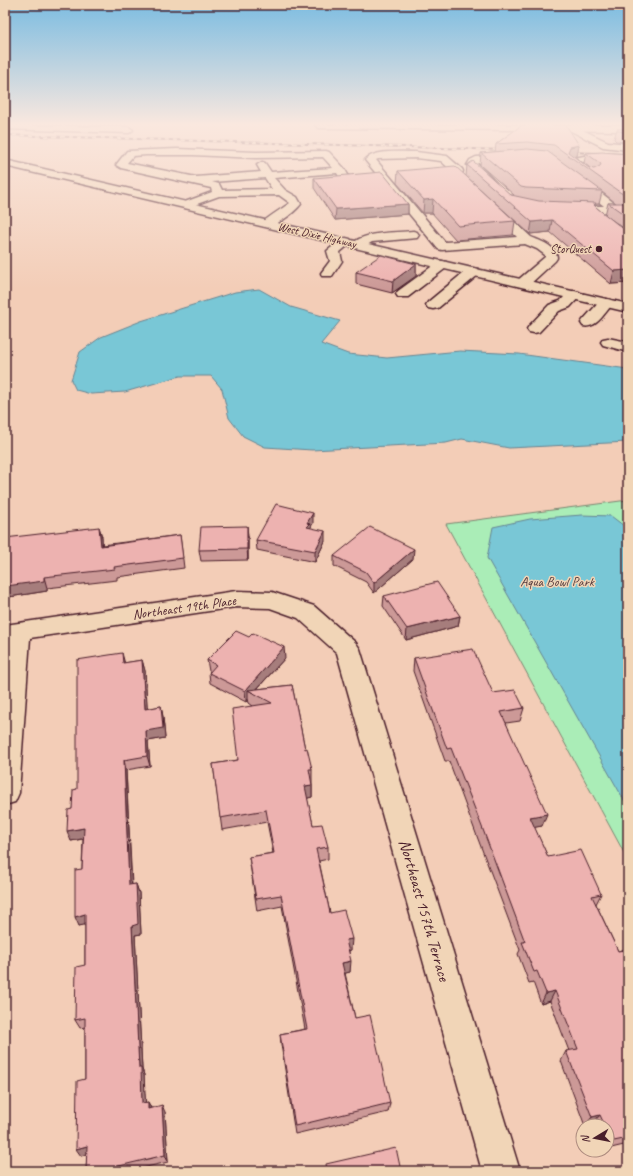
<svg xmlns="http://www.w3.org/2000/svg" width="633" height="1176" font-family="Caveat,sans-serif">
<rect width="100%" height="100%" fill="#f3cdb7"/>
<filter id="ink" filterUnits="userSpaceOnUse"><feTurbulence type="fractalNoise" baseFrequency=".025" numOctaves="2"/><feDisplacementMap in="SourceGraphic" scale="8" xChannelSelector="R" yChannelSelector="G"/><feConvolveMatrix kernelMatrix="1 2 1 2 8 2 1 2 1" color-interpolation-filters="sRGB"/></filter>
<g filter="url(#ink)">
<path fill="#eabeaf" d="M573,135H628V149L581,148Z"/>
<path fill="#aaedb7" stroke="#7a8671" d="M628,500V860L446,524Z"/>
<path fill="#79c7d6" stroke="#668492" d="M259,289L291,307L340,321L321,344L348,354L387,358L460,351L519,354L628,369V442L509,448L462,439L446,443L312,450L265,447L243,436L229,418L222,389L211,376H180L125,392L91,394L76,390L71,380L80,352L101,337L141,321L235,292Z
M582,515L611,516L628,529V807L487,558L493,527L530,519Z"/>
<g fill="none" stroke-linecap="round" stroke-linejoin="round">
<g stroke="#4a1f2b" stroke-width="3">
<path id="minor" d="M5,125L129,127L133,130L129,133L5,129Z
M572,125L608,142L628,144V150L603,147L569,130L568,128Z
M177,149L256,152L326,151L329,152L344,168L351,180L346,183L342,182L337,173L274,178L285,190L297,197L301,204C295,212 274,229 263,226L261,224C265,219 283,208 290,203L279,195L219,196L186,208L181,205L182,203L212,192L211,188L121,168L116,165L127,151ZM146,155H193L256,158L323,157L333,168L271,172L265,163L262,162L257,165L261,172L196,177L127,163L133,156ZM265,178L272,189L222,190L219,184L212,182Z
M416,152L447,156L462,169L463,171L462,174L531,237C540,241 557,246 557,258L555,261L528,286H518L516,283L518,280L545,257V255L537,249L525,244L442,250L438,249L365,160C374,149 403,152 416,152ZM416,158L441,161L453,172L451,174L452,176L517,237L445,242L376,160L378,159Z
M510,155L515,158L513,160L477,163L496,183L491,186L487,185L467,165L470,160L476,157Z
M584,156L628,158V164L600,161L580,162L595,173L596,175L591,178L587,177L567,161L569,159Z
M578,177L582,178L618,206L628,207V213L565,211L563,209L569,206H604L574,182L573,180L574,178Z
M413,231L417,232L419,235L417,238L372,242L362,248H354L352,245C361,231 397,233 413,231Z
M346,238L350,239L352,242L340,252L342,261L332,276H322L321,273L330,261L327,251L342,239Z
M442,261L446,262L448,265L446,268L408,297H398L396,294L398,291L438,262Z
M473,268L478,269L479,272L478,275L438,308L433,309L428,308L426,305L428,302L468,269Z
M574,291L579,292L581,295L570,307L559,311L539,332L534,333L529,332L527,329L529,326L549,305L560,301L569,292Z
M606,299L611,300L613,303L611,306C603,315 596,329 583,326L581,323L583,320L601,300Z
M608,338L628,342V352L603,345L601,342L603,339Z
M236,591L272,592L314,606L356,643L360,649L520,1171H482L337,653L298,618L270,608L236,607L30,638L19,793L15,802L5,805V655L6,641H5V625Z"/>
</g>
<g stroke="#4a1f2b" stroke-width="3">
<path id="major" d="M315,125H628V131L319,128Z
M5,160L628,304V312L5,166Z"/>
</g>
<use href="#minor" fill="#f1d5b7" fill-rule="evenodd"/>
<use href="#major" fill="#f1d5b7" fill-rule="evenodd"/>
<g stroke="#4a1f2b" stroke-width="2">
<path id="rail" d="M5,135L506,150
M568,152L628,154"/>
</g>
<use href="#rail" stroke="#f1d5b7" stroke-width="1.5" stroke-dasharray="4" stroke-linecap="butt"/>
</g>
<path fill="#cc9997" stroke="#4a1f2b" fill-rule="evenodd" d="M522,125L579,145L577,156H574L590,168L584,163L586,153L624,154L622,151L624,142L616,141L614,139L617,129H628V231L605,215L626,231H628V283L611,284L550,232L530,234L466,176L467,165L511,195H514L480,165L481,153L495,152L496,144ZM602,192L616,203H608L605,215L595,206V204H599Z
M398,171L515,221L513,235L456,240L432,213H423L397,183Z
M314,178L408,204V214L335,220L314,188Z
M416,264V276L392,293L356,284V272Z
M313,523L310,528L325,541L315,562L257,550L256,540Z
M99,527L102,537V545L180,535L184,568L117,577V580L47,588V591L9,597V595Z
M248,536V560L201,561L199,550Z
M334,556L413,559L374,593L366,582L334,566Z
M384,596L460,616L458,626L406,640L383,606Z
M285,658L257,689L292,685L305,749L312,769V797L307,798L313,825L328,847V859L319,861L330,913L351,950H349L350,972L345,973L355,1018L390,1103L388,1112L295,1134L281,1044L280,1034L305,1029L282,906L257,911L249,857L273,853L267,822L222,830L213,764L238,760L253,706L249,703L248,699L246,702L210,683L209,673L210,672L209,671L207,660Z
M414,658L493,693L524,708L520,721L506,723L542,826L534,827L548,857L601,894L596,904L618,951L628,949V1144L607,1149V1126H594L593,1123L585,1126L561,1061L566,1051H569L550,1001L541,1004L533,982L529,983L518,954L520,950L478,839L449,761H445L413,671Z
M142,660L145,671L147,709L161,706L163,717L165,738L148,741L150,766L126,770L132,885L136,884L139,893L141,934L135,935L142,1069L144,1075L145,1103L148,1102L151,1108L165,1112L168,1162L129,1171H86L87,1154L81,1156L85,1079V1027L80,1028L75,1020L85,965V924L79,926L82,869L83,839L71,841L72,809L77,789L124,663Z"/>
<path fill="#a67d7b" stroke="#4a1f2b" d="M579,145L577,156L571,157L568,152L570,147Z
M433,199L432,213H423L424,200Z
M408,204V214L335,220L336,209Z
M552,220L550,232L530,234L532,222Z
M416,264V276L392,293L393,281Z
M628,270V283L611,284L614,271Z
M313,513V523L310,529L308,538L307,523Z
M247,526L248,536V560L247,549Z
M99,527L102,537L103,556L101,546Z
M325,531V541L315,562V551Z
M414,549L413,559L374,593V583Z
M44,577L47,588V591L9,597V595H5V584Z
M460,616L458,626L406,640L407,629Z
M284,647L285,658L253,693L248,690V699L246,702L245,691Z
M122,653L125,664L123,663Z
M142,660L145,671L148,719L145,709Z
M161,706L163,717L165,738L148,741L150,766L147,756L146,731Z
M124,760L126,770L132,895L129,885Z
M312,785V797L305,799V786Z
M547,814L542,826L526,829L530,817Z
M84,828L87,838L71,841L67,831Z
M136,884L139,893L141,934L135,935L142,1069L144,1075L146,1110L142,1103L139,1068L132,926Z
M85,914L89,924L79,926L75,917Z
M352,939L351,950L346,951V940Z
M351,961L350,972L342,974V963Z
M555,991L550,1001L541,1004L546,993Z
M148,1102L151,1109H148Z
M162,1105L165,1112L168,1162L165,1155Z
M600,1115L593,1123L585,1126L592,1117Z
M87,1146L92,1153L81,1156L76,1149Z"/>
<path fill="#edb2b0" stroke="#4a1f2b" d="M522,125H566L579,145L570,147L568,152L589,168L594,169L600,166L601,164L586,153L602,152L628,154V194L621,193L554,145L527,142L496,144Z
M617,129H628V132L618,131Z
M624,140L628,141V146Z
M527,149L547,151L602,191L526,188L521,187L481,153Z
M473,161L511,195L539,201L596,203L594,205L597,208L626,231H628V270L614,271L552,220L532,222L467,165Z
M455,166L515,221L458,226L433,199L424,200L398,171Z
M382,172L408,204L336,209L314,178Z
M608,203H628V217Z
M381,255L416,264L393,281L356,272Z
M276,504L313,513L307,523L310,524L307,527L325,531L315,551L256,540Z
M247,526V549L199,550L201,527Z
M99,527L101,546L180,535L183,558L114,567L115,569L44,577V581L6,586V584H5V538Z
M370,527L414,549L374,583L366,572L334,556Z
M437,582L460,616L407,629L384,596Z
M236,631L249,637L253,633L284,647L245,691L209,673L216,665L207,660Z
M473,649L493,693L515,690L524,708L501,712L547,814L530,817L548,857L581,850L601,894L592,896L618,951L628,949V1138L614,1141L610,1131L607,1132V1126H605L600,1115L592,1117L566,1051L578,1049L555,991L546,993L537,971L534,972L522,942H525L482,827L451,748L447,749L414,658Z
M122,653L123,663L142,660L145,709L161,706L163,728L146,731L147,756L124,760L129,885L136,884L138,924L132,926L139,1068H141L142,1103L148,1102V1109L162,1105L165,1155L98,1171H86L87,1146L76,1149L77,1081L85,1079V1018L75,1020L76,967L85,965V914L75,917V870L82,869L84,828L67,831L68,810L72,809L73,790L77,789V660Z
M292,685L305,749L307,748L312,769H309L312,785L305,786L313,825L322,824L328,847L316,849L330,913L344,910L352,939L346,940L351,961L342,963L355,1018L370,1015L390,1103L295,1126L280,1034L307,1029L281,895L256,899L249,857L274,853L266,810L220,818L213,764L238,760L232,709L272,703L248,690Z
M396,1148L401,1171H327L326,1164Z"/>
</g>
<linearGradient id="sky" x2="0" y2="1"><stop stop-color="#7bbce1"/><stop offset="0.43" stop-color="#fae8df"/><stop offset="1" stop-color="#fae8df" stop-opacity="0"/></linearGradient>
<rect width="633" height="289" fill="url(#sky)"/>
<circle fill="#4a1f2b" stroke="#f1d5b7" stroke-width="1.5" cx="599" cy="249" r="4"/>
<g text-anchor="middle" stroke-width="3" stroke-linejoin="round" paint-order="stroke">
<g font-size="12" fill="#4a1f2b" stroke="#f1d5b7">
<text transform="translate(317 235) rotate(13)" y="4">West Dixie Highway</text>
</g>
<g font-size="12" fill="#4a1f2b" stroke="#f1d5b7" text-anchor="end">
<text x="591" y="253">StorQuest</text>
</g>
<g font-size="14" fill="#583e40" stroke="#f1d5b7">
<text x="557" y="586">Aqua Bowl Park</text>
</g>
<g font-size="14" fill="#4a1f2b" stroke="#f1d5b7">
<text transform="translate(184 607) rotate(-8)" y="5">Northeast 19th Place</text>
</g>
<g font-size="17" fill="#4a1f2b" stroke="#f1d5b7">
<text transform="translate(425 910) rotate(74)" y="6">Northeast 157th Terrace</text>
</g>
</g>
<rect width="633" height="1176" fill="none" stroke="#f1d5b7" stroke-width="20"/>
<rect x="10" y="10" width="613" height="1156" fill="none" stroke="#4a1f2b" stroke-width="1.5" filter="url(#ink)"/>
<g transform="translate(595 1138) rotate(260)"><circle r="19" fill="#f1d5b7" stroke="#ae8c7f"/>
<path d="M0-3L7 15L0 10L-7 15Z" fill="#4a1f2b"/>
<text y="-6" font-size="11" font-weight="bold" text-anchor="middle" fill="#4a1f2b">N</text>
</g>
</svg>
